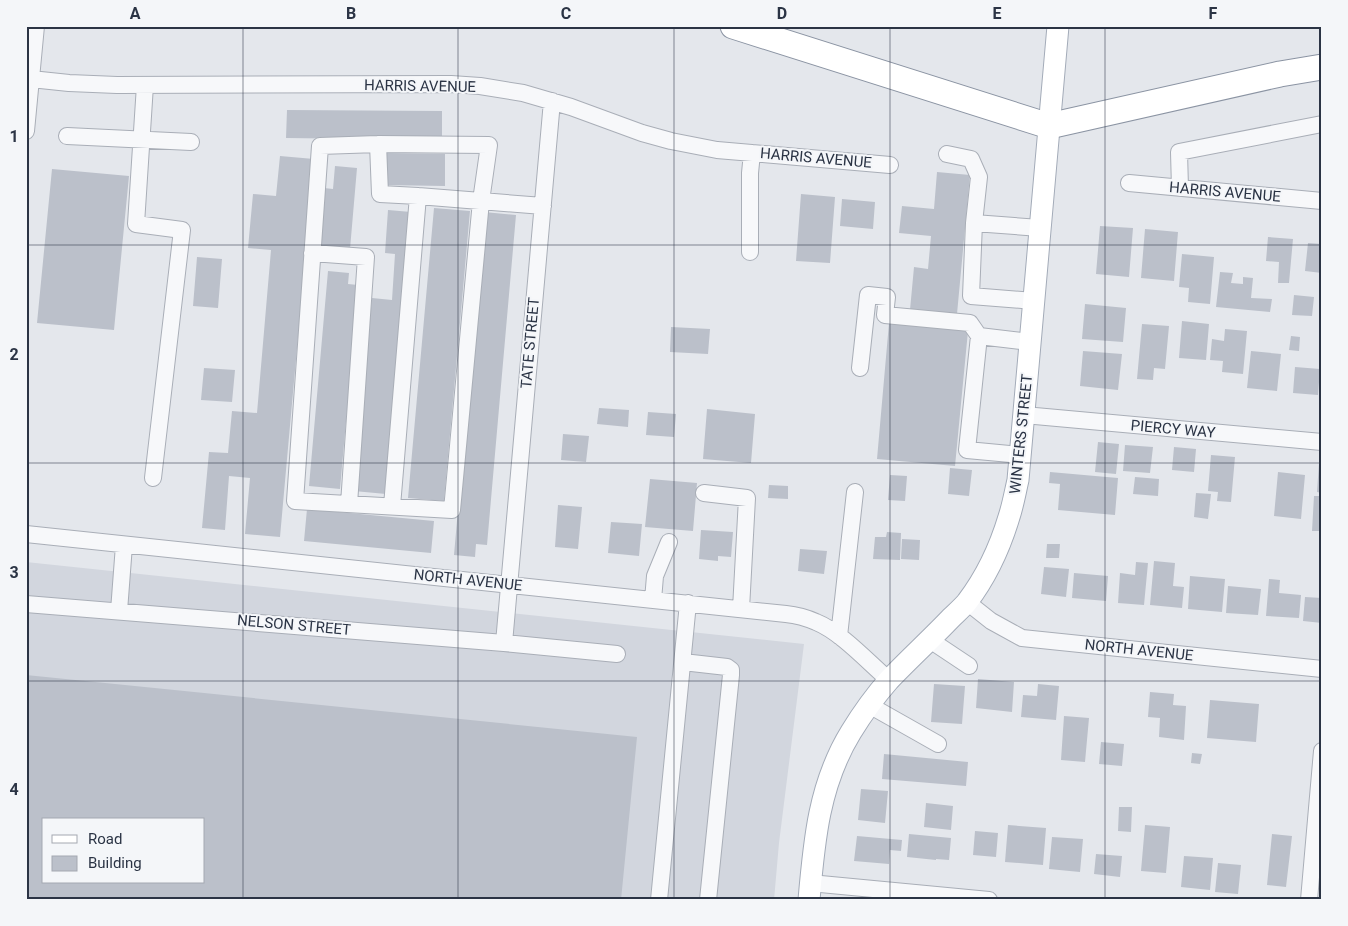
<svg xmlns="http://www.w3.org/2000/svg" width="1348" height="926" font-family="Roboto,sans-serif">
<rect width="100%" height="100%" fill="#e4e7ec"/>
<path fill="#d2d6de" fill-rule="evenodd" d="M26,562L804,644L779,843L774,900H26ZM44,820H204V882H44Z"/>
<path fill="#bbc0ca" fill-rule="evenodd" d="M287,110L442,111V140L286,138Z
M382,153L445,154V186L382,185Z
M280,156L314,159L280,537L245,534L250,478L229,476L225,530L202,528L209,452L228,453L232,411L257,413L271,250L248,248L253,194L276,196Z
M335,166L357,168L350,249L318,246L324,188L333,189Z
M52,169L129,176L114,330L37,323Z
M937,172L970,175L957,314L910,310L914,267L928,269L931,236L899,233L902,206L934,209Z
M801,194L835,197L830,263L796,261Z
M842,199L875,202L873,229L840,226Z
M434,208L470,211L444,501L408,498Z
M388,210L411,212L386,494L354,491L372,298L392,300L395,254L385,253Z
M484,212L516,215L487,545L476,544L475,557L454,555Z
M1100,226L1133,228L1129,277L1096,274Z
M1145,229L1178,232L1174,281L1141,278Z
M1268,237L1293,239L1289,283H1278L1279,262L1266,261Z
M1308,243L1322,244V273L1305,271Z
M1182,254L1214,257L1210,304L1188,302L1189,288L1179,287Z
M197,257L222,259L218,308L193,306Z
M328,271L349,273L348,284L358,285L340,489L309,486Z
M1220,272L1233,273L1231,283L1243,284V277L1253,278L1251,298L1272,299L1270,312L1216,307Z
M1294,295L1314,297L1312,316L1292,315Z
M1085,304L1126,308L1123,342L1082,339Z
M1182,321L1209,324L1206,360L1179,358Z
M889,323L968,331L955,466L877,459Z
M1142,324L1169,326L1165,369L1154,368L1153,380L1137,379Z
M671,327L710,329L708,354L670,352Z
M1225,329L1247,331L1243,374L1222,372L1223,361L1210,360L1212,339L1224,341Z
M1291,336L1300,337L1299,351L1289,350Z
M1083,351L1122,354L1118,390L1080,386Z
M1251,351L1281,354L1277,391L1247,388Z
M1295,367L1320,369L1318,395L1293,393Z
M204,368L235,370L232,402L201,400Z
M599,408L629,410L628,427L597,424Z
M707,409L755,414L751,463L703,459Z
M648,412L676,414L674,437L646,435Z
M563,434L589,436L586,462L561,460Z
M1098,442L1119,444L1116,474L1095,472Z
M1125,445L1153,447L1150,473L1123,471Z
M1174,447L1196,449L1194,472L1172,470Z
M1211,455L1235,457L1231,502L1217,501L1218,492L1208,491Z
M1319,463L1322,464V493L1317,492Z
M950,468L972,470L969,496L948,494Z
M1050,472L1118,478L1115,515L1058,510L1060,484L1049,483Z
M1278,472L1305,475L1301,519L1274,516Z
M890,475L907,476L905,501L888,500Z
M1135,477L1159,479L1158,496L1133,494Z
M650,479L697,483L693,531L645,527Z
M769,485L788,486V499L768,498Z
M1196,493L1211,494L1208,519L1194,517Z
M1314,496H1322V531H1312Z
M558,505L582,507L578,549L555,547Z
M307,509L434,521L431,553L304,541Z
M611,522L642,524L639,556L608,553Z
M701,530L733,532L731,557L718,556V561L699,559Z
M887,532L901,533L900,560L873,559L875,537H886Z
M902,539L920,540L919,560L901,559Z
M1047,544H1060L1059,558H1046Z
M800,549L827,551L824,574L798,571Z
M1154,561L1175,563L1173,586L1184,587L1182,608L1150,605Z
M1136,562L1148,563L1144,605L1118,603L1120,573L1135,575Z
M1044,567L1069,569L1066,597L1041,594Z
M1074,573L1108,576L1106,601L1072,598Z
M1190,576L1225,579L1222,612L1188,609Z
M1269,579L1280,580L1279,593L1301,595L1299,618L1266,616Z
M1228,586L1261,589L1258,615L1226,613Z
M1305,597L1322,598V623L1303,621Z
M26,675L637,737L621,900H26ZM44,820H204V882H44Z
M978,679L1014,682L1012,712L976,708Z
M934,684L965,686L962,724L931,722Z
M1038,684L1059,686L1056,720L1021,717L1023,695L1037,696Z
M1150,692L1174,694L1173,705L1186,706L1184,740L1159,737L1160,718L1148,717Z
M1210,700L1259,704L1256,742L1207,738Z
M1064,716L1089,718L1085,762L1061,760Z
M1101,742L1124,744L1122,766L1099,764Z
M1192,753L1202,754L1200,764L1191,763Z
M884,754L968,762L966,786L882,779Z
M861,789L888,791L885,823L858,820Z
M926,803L953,806L951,830L924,827Z
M1119,807H1132L1131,832L1118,831Z
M1008,825L1046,828L1043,865L1005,862Z
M1145,825L1170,827L1166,873L1141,871Z
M975,831L998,833L996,857L973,855Z
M909,834L951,838L949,860L936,859V860L907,857Z
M1272,834L1292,836L1286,887L1267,885Z
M857,836L902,840L901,851L890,850L889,864L854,861Z
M1052,837L1083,839L1080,872L1049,869Z
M1096,854L1122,856L1120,877L1094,874Z
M1184,856L1213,858L1210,890L1181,887Z
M1218,863L1241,865L1238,894L1215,892Z"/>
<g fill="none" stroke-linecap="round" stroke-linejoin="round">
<g stroke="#a9aeb7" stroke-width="18">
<path id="minor" d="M31,79L69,83L117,85L451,84L480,86L523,93L571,107L642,133L671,141L717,150L890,165
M145,85L136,224L182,230L153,478
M26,131L36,26
M67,136L191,142
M378,144L489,145L481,201L452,510L295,501L320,146Z
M378,144L380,194L418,196L543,206
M947,154L971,159L979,177L974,223L1040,228
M1129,183L1322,201
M1180,188L1179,152L1322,124
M974,223L971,296L1034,301
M750,252V173L752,153
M312,253L366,257L349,504
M860,368L868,295L887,297L885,315L970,323L979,336
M1024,415L1322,442
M1020,455L967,450L979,336L1030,342
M704,493L747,498L741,609
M392,506L418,196
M26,534L786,614C796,615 807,618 816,622C841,632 868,662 889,680
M653,600L655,576L669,542
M967,602L991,621L1022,638L1322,669
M26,604L504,643L617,654
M119,611L124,545
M839,636L855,492
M930,640L969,666
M504,643L552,101
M683,662L727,667L731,670V675L708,900
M869,705L938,744
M810,883L989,900
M659,900L688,603
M1309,900L1322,751"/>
</g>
<g stroke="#a3abb8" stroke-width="23">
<path id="major" d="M809,900C814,841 819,784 851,732C862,714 875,696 889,680C909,659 931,639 951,618C956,613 962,608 967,602C986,577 1000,547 1009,517C1013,505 1015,493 1018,480L1058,26"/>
</g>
<g stroke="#8b94a3" stroke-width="27">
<path id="highway" d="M733,26L1049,126L1280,74L1322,67"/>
</g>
<use href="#minor" stroke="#f7f8fa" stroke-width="16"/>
<use href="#major" stroke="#fff" stroke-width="21"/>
<use href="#highway" stroke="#fff" stroke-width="25"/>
</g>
<path fill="none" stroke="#2b3445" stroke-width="1" stroke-opacity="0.55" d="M243,26V900M458,26V900M674,26V900M890,26V900M1105,26V900M26,245H1322M26,463H1322M26,681H1322"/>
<g text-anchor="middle" stroke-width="4" stroke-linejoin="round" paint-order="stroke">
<g font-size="15" fill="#2b3445" stroke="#f4f6f9">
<text transform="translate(420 86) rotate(1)" y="5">HARRIS AVENUE</text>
<text transform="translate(816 158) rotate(5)" y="5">HARRIS AVENUE</text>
<text transform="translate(1225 192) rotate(5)" y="5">HARRIS AVENUE</text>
<text transform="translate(530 343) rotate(-85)" y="5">TATE STREET</text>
<text transform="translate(1173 429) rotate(5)" y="5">PIERCY WAY</text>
<text transform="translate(1021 434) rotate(-84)" y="5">WINTERS STREET</text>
<text transform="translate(468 580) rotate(6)" y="5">NORTH AVENUE</text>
<text transform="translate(294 625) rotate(5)" y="5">NELSON STREET</text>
<text transform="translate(1139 650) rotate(6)" y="5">NORTH AVENUE</text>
</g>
</g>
<rect width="1348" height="926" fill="none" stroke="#f4f6f9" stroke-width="55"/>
<rect x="42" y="818" width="162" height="65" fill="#f4f6f9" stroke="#a4a8b1"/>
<rect x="52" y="835" width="25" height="8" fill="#ffffff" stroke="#a4a8b1"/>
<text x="88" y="844" font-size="15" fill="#2b3445">Road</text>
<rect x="52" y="856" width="25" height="15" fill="#bbc0ca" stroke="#a4a8b1"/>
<text x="88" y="868" font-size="15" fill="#2b3445">Building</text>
<rect x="28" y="28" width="1292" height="870" fill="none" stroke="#2b3445" stroke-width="2"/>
<g font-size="16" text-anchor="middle" font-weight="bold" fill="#2b3445">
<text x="135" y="19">A</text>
<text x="351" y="19">B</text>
<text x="566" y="19">C</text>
<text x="782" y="19">D</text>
<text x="997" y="19">E</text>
<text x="1213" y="19">F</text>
<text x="14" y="142">1</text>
<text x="14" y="360">2</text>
<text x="14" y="578">3</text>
<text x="14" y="795">4</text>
</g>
</svg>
